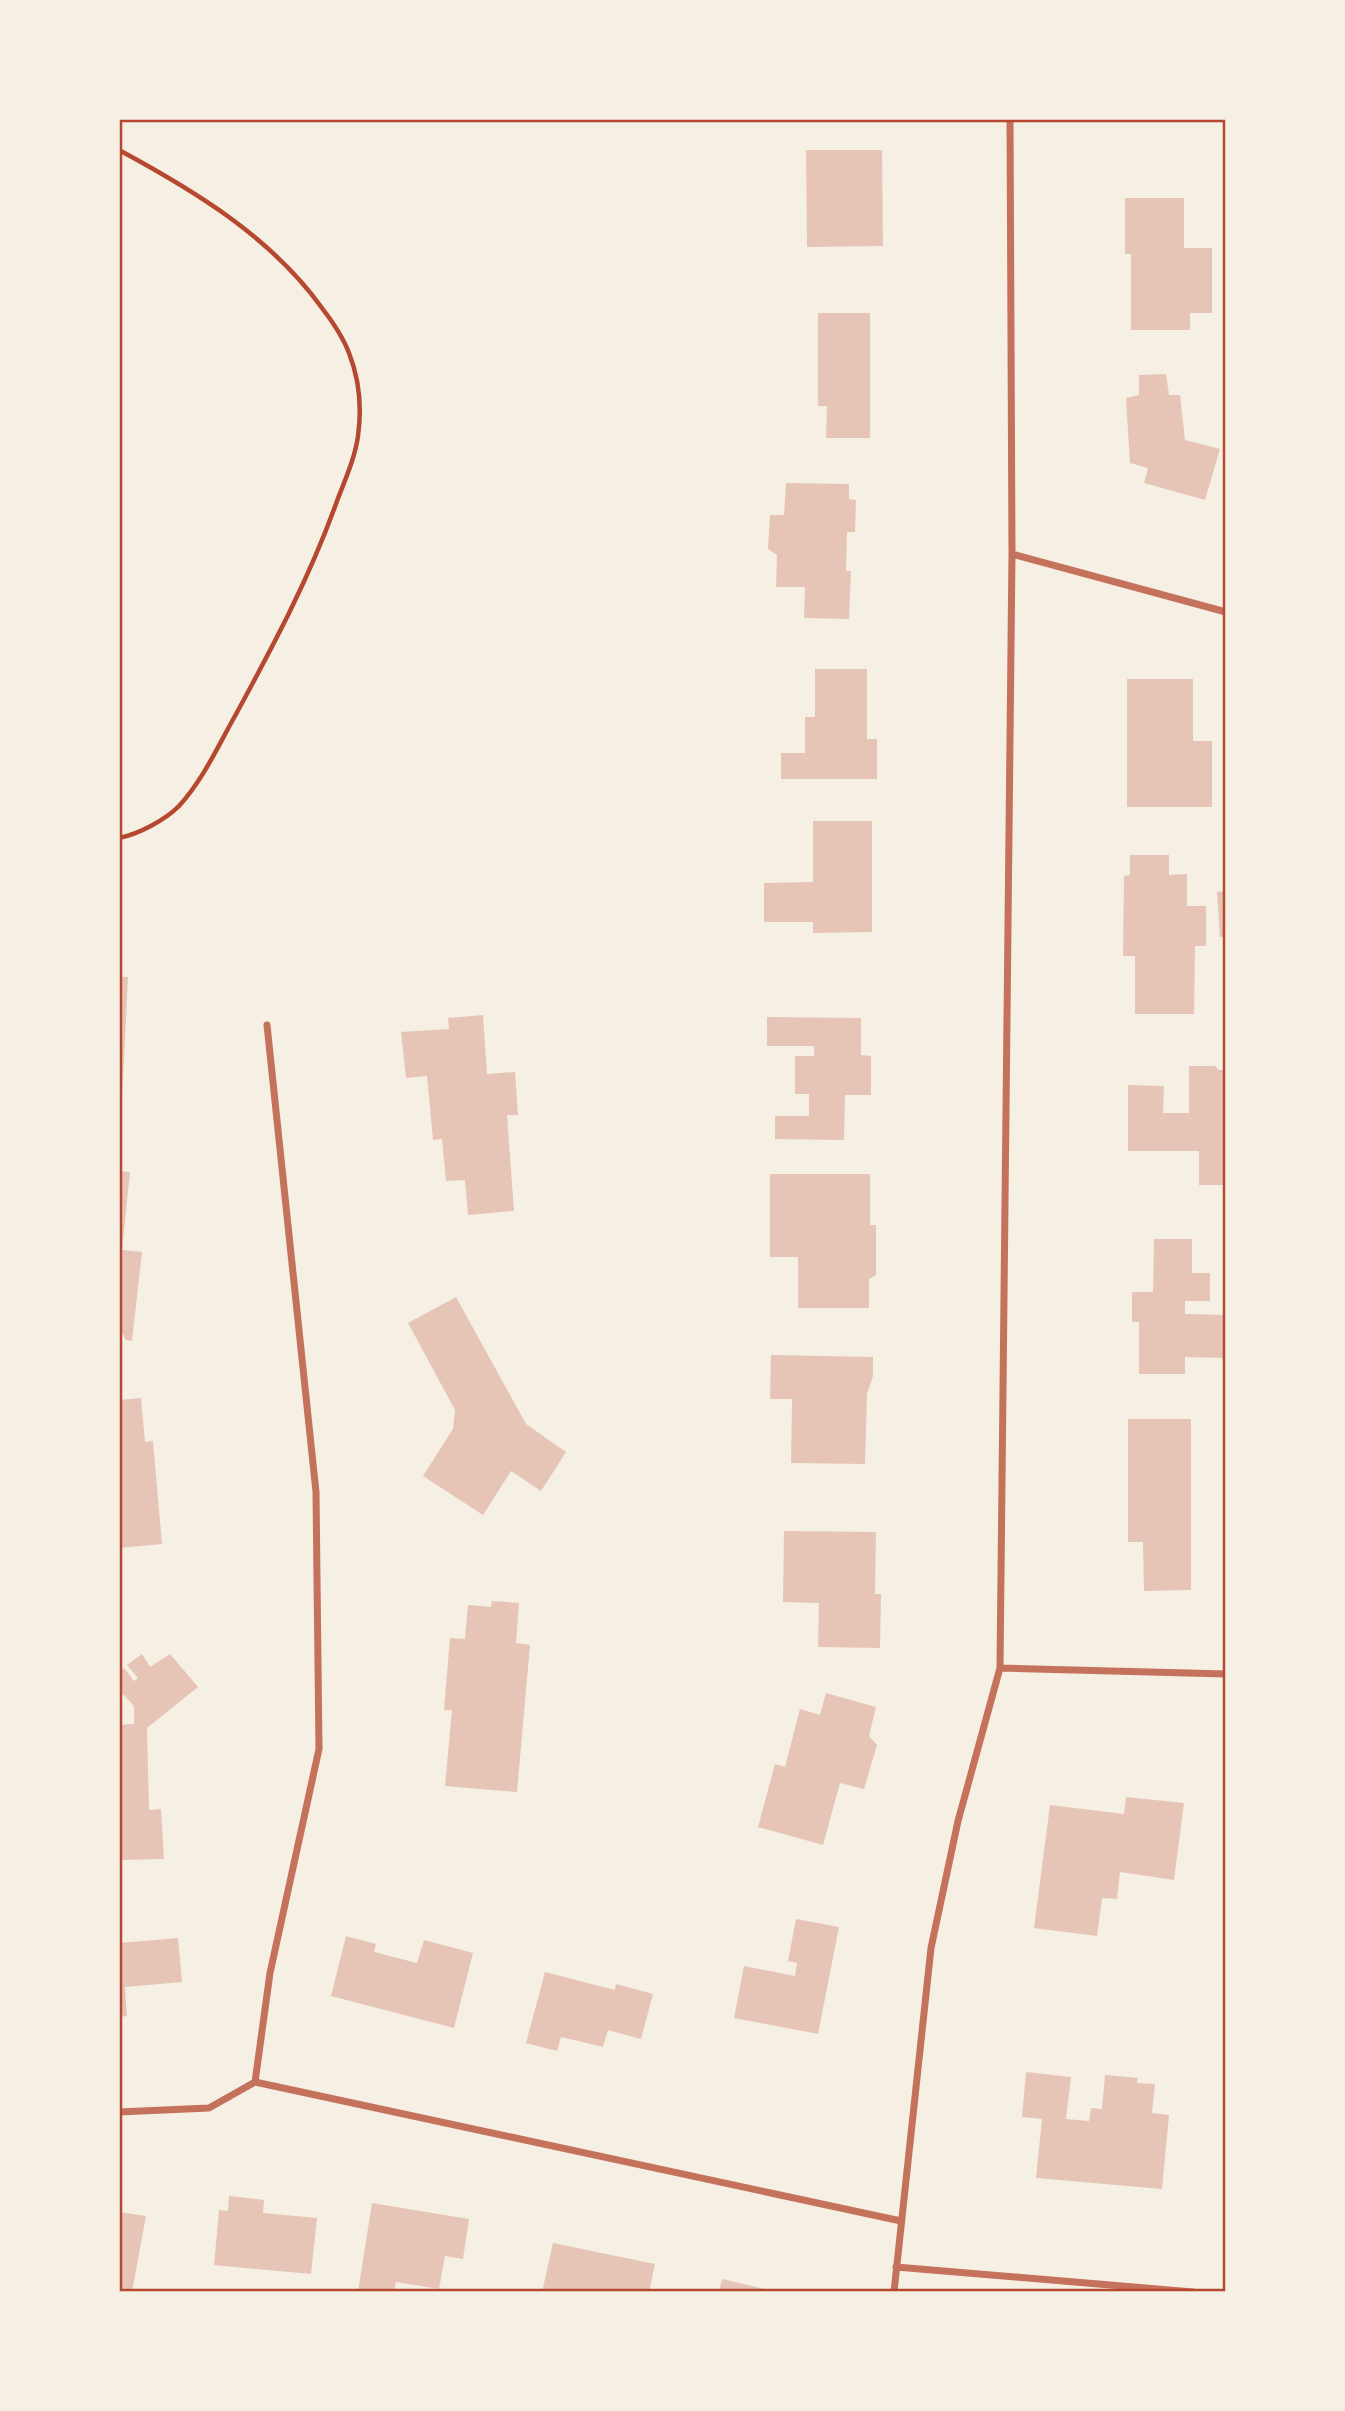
<svg xmlns="http://www.w3.org/2000/svg" width="1345" height="2411" font-family="Rubik,sans-serif">
<rect width="100%" height="100%" fill="#f6efe4"/>
<path fill="#e6c5b7" d="M806,150H882L883,246L807,247Z
M1125,198H1184V248H1212V313H1190V330H1131V254H1125Z
M818,313H870V438H826L827,406H818Z
M1166,374L1169,395H1180L1185,440L1220,449L1205,500L1144,483L1148,468L1130,463L1126,398L1139,395V375Z
M786,483L849,484V499L856,500L855,532H847L846,571H851L849,619L804,618L805,587H776L777,555L768,549L770,515H784Z
M815,669H867V739H877V779H781V753H805V717H815Z
M1127,679H1193V741H1212V807H1127Z
M813,821H872V932L813,933V922H764V883L813,882Z
M1130,855H1169V875L1187,874V906H1206V946H1195L1194,1014H1135V956H1123L1124,876L1130,875Z
M1226,891V936L1220,937L1217,892Z
M119,977H128L121,1119H119Z
M483,1015L487,1074L515,1072L518,1115H507L514,1211L468,1215L465,1180L446,1181L442,1139L433,1140L427,1076L406,1078L401,1032L449,1029L448,1018Z
M767,1017L861,1018V1055L871,1056V1095H845L844,1140L775,1139V1116H809V1094H795V1056H814V1046H767Z
M1189,1066H1215L1219,1070H1226V1185H1199V1151H1128V1085L1164,1086L1163,1113H1189Z
M119,1171L130,1172L122,1250L142,1252L132,1341L126,1340L121,1330H119Z
M770,1174H870V1225H876V1275L869,1279V1308H798V1257H770Z
M1154,1239H1192V1273H1210V1301H1185V1314L1226,1315V1358L1185,1357V1374H1139V1322H1132V1292H1153Z
M456,1297L526,1424L566,1452L541,1491L511,1471L483,1515L423,1476L453,1429L455,1410L408,1323Z
M771,1355L873,1357V1376L867,1394L865,1464L791,1463L792,1399H770Z
M141,1398L145,1442L153,1441L162,1544L119,1548V1400Z
M1128,1419H1191V1590L1144,1591L1143,1542H1128Z
M784,1531L876,1532L875,1594H881L880,1648L818,1647L819,1603L783,1602Z
M492,1601L519,1603L516,1643L530,1645L517,1792L445,1786L452,1710H444L450,1638L465,1639L468,1605L491,1607Z
M142,1654L150,1667L170,1654L198,1687L147,1728L149,1810L161,1809L164,1859L119,1860V1725L134,1724V1706L121,1692L123,1690L119,1685V1672L124,1668L134,1681L138,1678L127,1665Z
M826,1693L876,1707L869,1736L877,1745L864,1789L840,1783L823,1845L758,1827L775,1764L785,1767L800,1709L820,1715Z
M1126,1797L1184,1803L1174,1880L1120,1872L1117,1899L1102,1898L1097,1936L1034,1928L1050,1805L1124,1814Z
M796,1919L839,1927L818,2034L734,2018L744,1966L795,1976L797,1963L788,1961Z
M346,1936L376,1944L374,1952L417,1963L424,1940L473,1953L454,2028L331,1996Z
M178,1938L182,1982L125,1987L127,2016L119,2017V1943Z
M545,1972L615,1990L616,1984L653,1994L641,2039L608,2030L603,2047L561,2037L557,2051L526,2043Z
M1026,2072L1071,2077L1066,2119L1089,2121L1091,2108L1102,2109L1105,2075L1138,2078L1137,2083L1155,2084L1152,2113L1169,2115L1162,2189L1036,2178L1042,2119L1022,2117Z
M229,2196L264,2200L263,2213L317,2218L311,2274L214,2265L219,2210L228,2211Z
M372,2203L469,2219L463,2259L445,2256L439,2289L396,2282L394,2292H358Z
M119,2212L146,2216L132,2292H119Z
M553,2243L655,2264L649,2292H542Z
M722,2279L773,2291V2292H719Z"/>
<g fill="none" stroke-linecap="round" stroke-linejoin="round">
<path stroke="#b5482f" stroke-width="4.5" d="M119,150C195,191 271,237 322,308C332,321 343,337 349,353C360,381 362,407 358,436C355,458 345,480 337,501C310,577 273,646 235,716C218,746 203,780 179,806C165,820 139,834 119,838"/>
<path stroke="#c5725c" stroke-width="7" d="M1012,554L1226,612
M1000,1668L1226,1674
M255,2082L270,1973L319,1749L316,1492L267,1025
M119,2112L209,2108L255,2082L901,2221
M896,2267L1193,2292
M894,2292L931,1948L958,1821L1000,1668L1012,554L1010,119"/>
</g>
<rect width="1345" height="2411" fill="none" stroke="#f6efe4" stroke-width="242"/>
<rect x="121" y="121" width="1103" height="2169" fill="none" stroke="#b5482f" stroke-width="2.5"/>
</svg>
